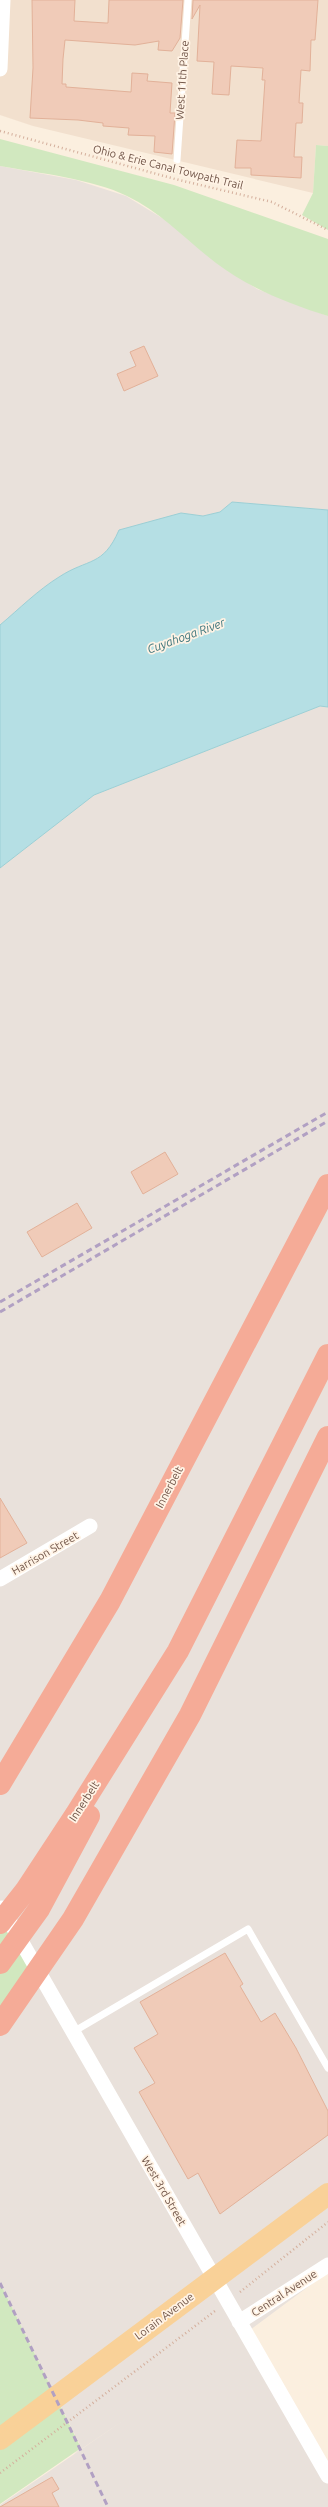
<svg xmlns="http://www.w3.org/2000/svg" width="328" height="2507" font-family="Ubuntu,sans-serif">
<rect width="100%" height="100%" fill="#fbefdf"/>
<path fill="#f2e0ce" d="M0,0H328V146L316,145L313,193L33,126L0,115Z"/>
<path fill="#e9e1db" d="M0,166L76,180L126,196L175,226L217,263L257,289L328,316V510L232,502L220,512L203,516L181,513L111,548L89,564L60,576L0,625Z
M320,706L328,707V2272L246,2333L328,2476V2507H0V2505L130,2416L74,2454L81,2447L0,2283V868L94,795Z"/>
<path fill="#d1e8bf" d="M0,139L174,185L328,239V316C289,304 249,288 216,263C186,240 162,213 127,196C93,179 38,173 0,166Z
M316,145L328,146V230L302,215L313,193Z
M0,1905L37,1969L0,2025Z
M0,2283L81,2448L0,2504Z"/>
<path fill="#b5dfe4" stroke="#9ccfd5" d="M232,502L328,510V707L320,706L94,795L0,868V625C19,609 38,590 59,577C88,558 103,567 119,530L181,513L203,516L220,512Z"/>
<path fill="#f0cbb8" stroke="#e2b199" d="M32,0H75L74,21L106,23H108L109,0H183L180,38L172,51L158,50L159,41L135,45L65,40L63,59L62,84H66V87L131,92L132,73L148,74L147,81L172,83L170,113H175L172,154L154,152L155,136L128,135L129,128L103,126V123L78,120L30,118L33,68Z
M193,0H318L315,40H311L310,71L301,70L299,103H303L302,123H296L294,157H302L301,178L251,175V168H235L237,140L261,141L265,80H262L263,68L231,66L229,95L212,94L214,62L197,61L200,5L192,19Z
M144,346L158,376L124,391L117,374L136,366L130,352Z
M165,1152L178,1174L143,1194L131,1172Z
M77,1203L92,1228L42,1257L27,1232Z
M0,1498L27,1543L0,1558Z
M225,1953L243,1984L240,1986L261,2022L275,2013L296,2048L328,2111V2135L220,2214L198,2173L188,2179L139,2092L155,2083L134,2048L158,2034L140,2002Z
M52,2477L59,2489L52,2493L59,2507H0Z"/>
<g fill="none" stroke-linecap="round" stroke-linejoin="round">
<path stroke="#d4af9c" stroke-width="2.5" stroke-dasharray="1 3" stroke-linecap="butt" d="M0,131L175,179L272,202L328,230
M240,2292L328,2222
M0,2473L215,2311"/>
<path stroke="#fff" stroke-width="7" d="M177,160L188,0
M73,2032L248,1929L328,2068"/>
<path stroke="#fff" stroke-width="15" d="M0,69L3,0
M0,1579L90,1526
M2,1908L328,2476
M239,2322L328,2265"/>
<path stroke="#f9d198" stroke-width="22" d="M0,2439L328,2194"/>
<path stroke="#f5ab97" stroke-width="22" d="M0,1784L110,1601L328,1185
M0,1923L26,1890L76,1814L178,1651L328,1355
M0,1963L39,1909L89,1816
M0,2025L73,1919L190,1715L328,1437"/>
<path stroke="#b1a0c3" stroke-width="3" stroke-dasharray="6 4" stroke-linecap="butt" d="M0,1302L328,1112
M0,1312L328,1121
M0,2283L108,2507"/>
</g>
<g text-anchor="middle" stroke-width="3.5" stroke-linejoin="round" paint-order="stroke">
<g font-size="11" fill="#715548" stroke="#fff3e5">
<text transform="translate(182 80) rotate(-86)" y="4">West 11th Place</text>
<text transform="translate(168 167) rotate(14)" y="4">Ohio &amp; Erie Canal Towpath Trail</text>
<text transform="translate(169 1487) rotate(-62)" y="4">Innerbelt</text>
<text transform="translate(45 1553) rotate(-30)" y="4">Harrison Street</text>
<text transform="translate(84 1801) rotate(-57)" y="4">Innerbelt</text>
<text transform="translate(164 2191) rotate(60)" y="4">West 3rd Street</text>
<text transform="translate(284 2293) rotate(-33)" y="4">Central Avenue</text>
<text transform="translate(164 2316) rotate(-37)" y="4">Lorain Avenue</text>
</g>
<g font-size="12" font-style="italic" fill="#3f767d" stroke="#fff3e5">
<text transform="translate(186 636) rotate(-20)" y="4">Cuyahoga River</text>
</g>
</g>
</svg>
